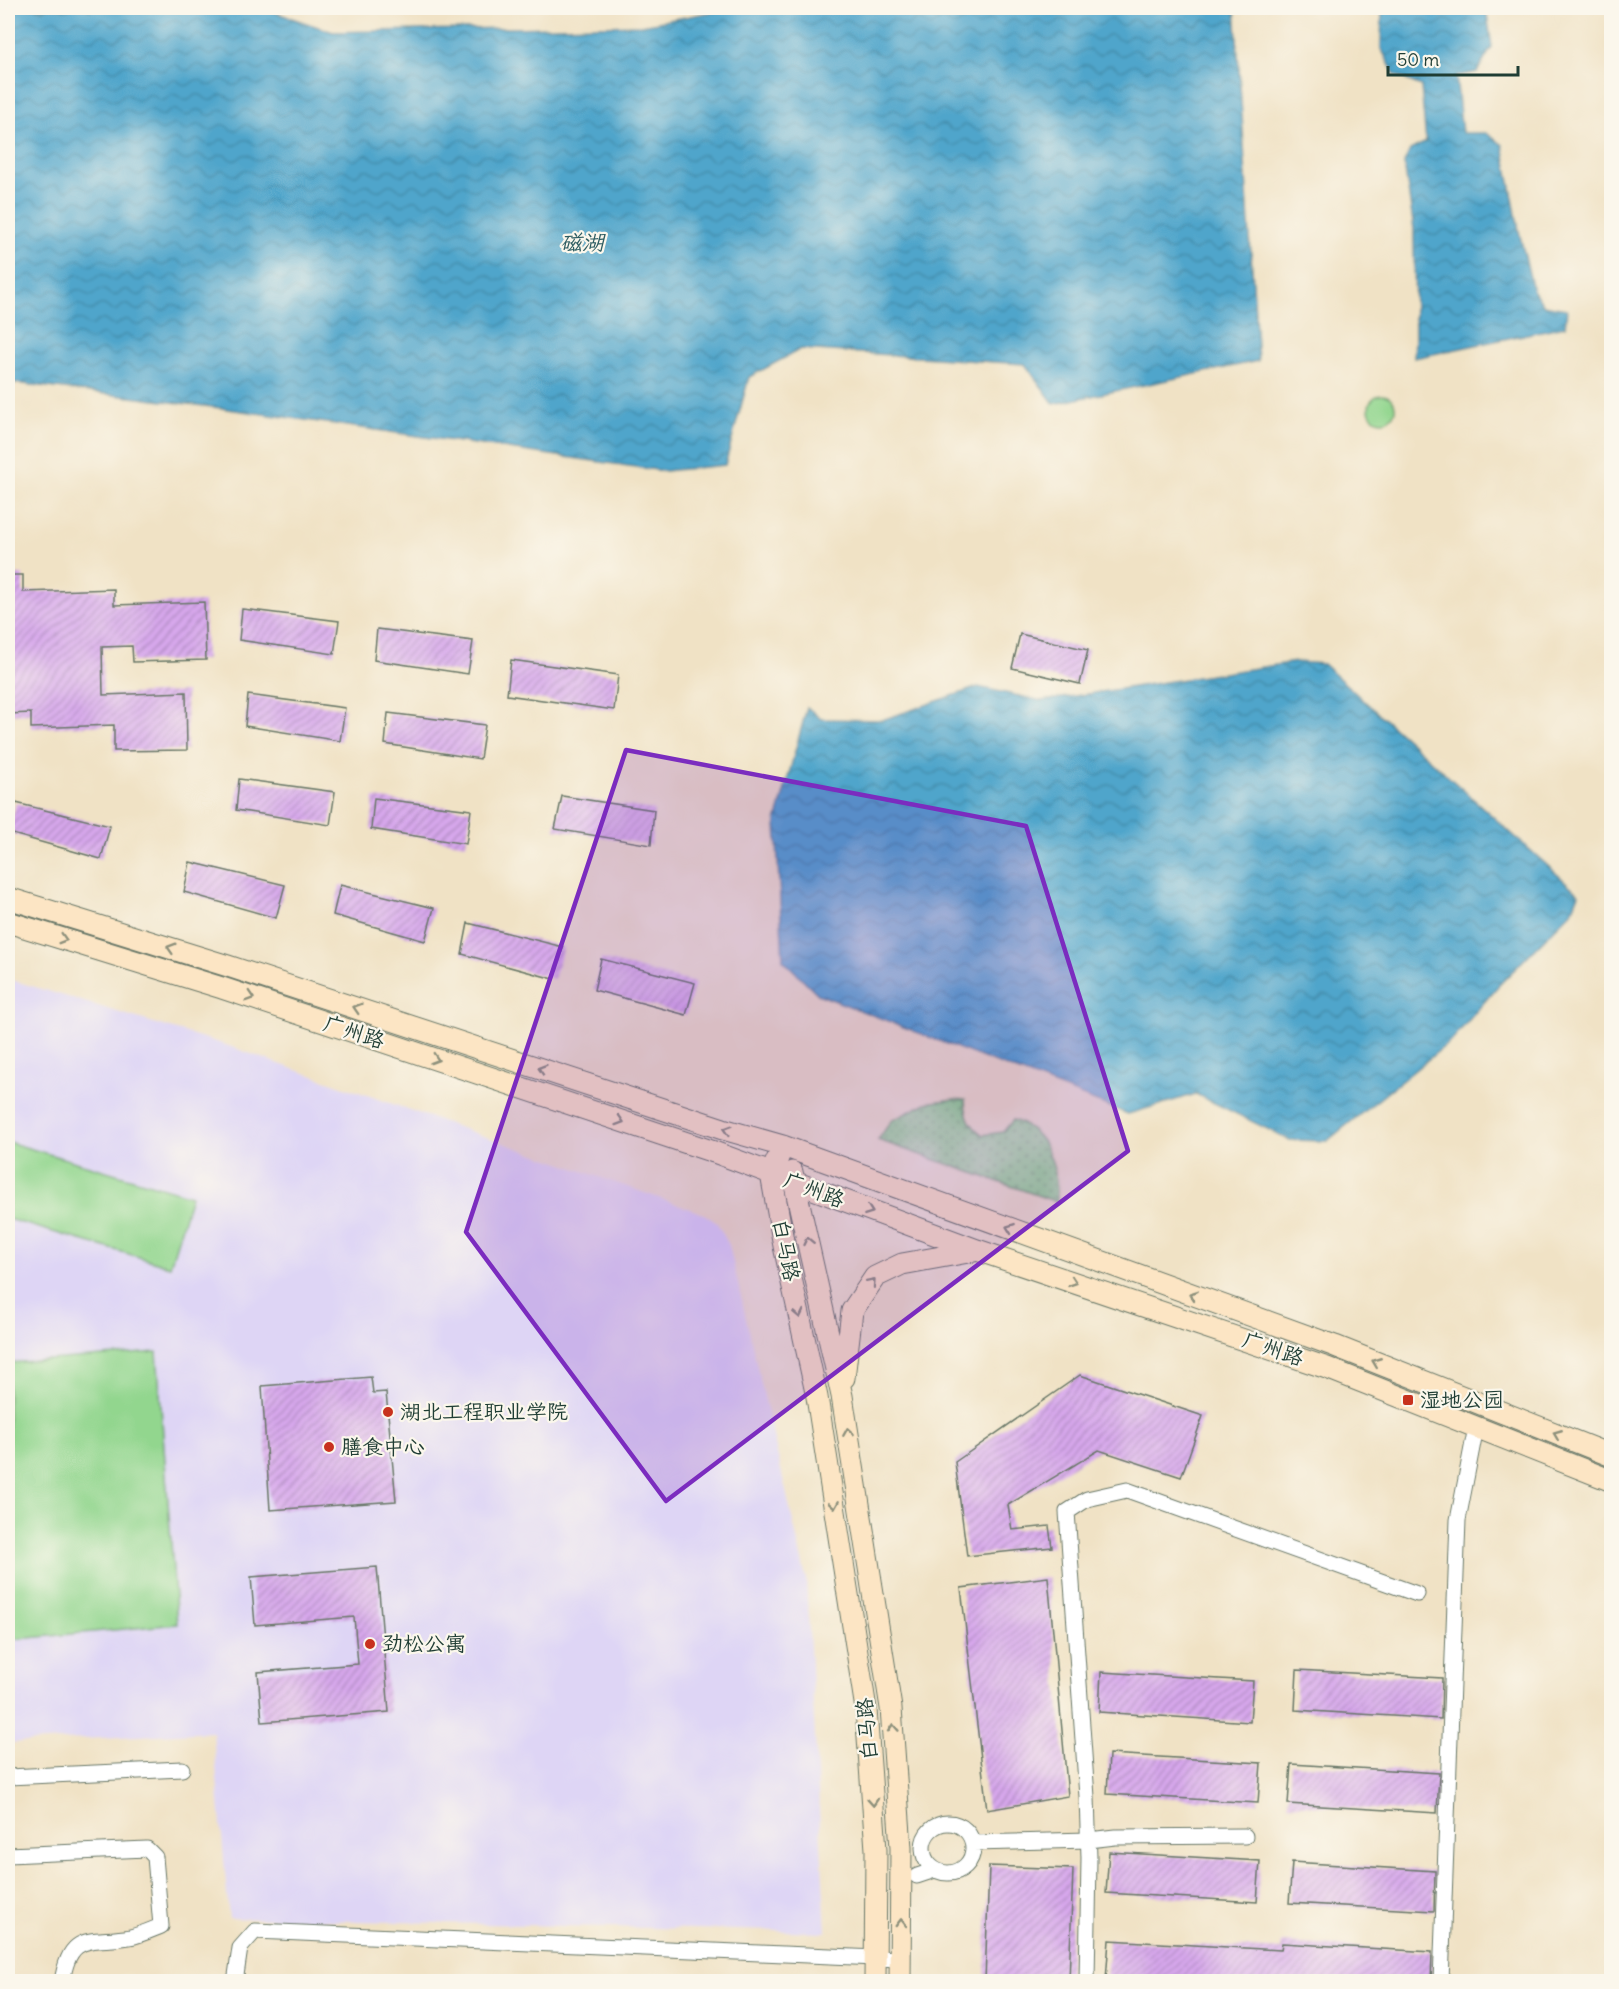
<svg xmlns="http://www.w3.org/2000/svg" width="1619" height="1989" font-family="Delius,'LXGW WenKai TC',sans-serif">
<defs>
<pattern id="grass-dots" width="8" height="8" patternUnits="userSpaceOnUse" patternTransform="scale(1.5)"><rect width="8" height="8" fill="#92d68e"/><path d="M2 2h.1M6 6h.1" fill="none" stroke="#77af75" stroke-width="1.8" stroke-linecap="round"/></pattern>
<pattern id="water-waves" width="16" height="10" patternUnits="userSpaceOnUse" patternTransform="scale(1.5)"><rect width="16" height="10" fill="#4fa5cb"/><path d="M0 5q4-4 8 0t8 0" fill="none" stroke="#4188a6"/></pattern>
<pattern id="building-hatch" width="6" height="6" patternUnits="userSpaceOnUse" patternTransform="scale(1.5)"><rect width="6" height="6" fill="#d7a7ec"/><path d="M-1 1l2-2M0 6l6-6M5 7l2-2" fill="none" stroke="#ae89c0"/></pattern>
</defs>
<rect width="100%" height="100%" fill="#fbf7ec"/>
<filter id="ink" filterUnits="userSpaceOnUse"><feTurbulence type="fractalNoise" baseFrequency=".0167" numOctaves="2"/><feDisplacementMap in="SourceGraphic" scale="12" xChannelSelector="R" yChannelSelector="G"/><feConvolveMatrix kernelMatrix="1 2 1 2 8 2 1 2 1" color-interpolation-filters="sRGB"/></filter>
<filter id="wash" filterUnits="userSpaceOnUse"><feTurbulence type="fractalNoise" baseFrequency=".008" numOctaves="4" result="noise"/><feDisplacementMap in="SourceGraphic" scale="24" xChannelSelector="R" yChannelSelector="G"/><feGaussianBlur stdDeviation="1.35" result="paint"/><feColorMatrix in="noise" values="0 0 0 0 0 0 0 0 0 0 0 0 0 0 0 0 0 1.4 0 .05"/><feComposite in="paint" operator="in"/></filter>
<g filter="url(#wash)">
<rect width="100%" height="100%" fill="#f0e2c5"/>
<path fill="#ded5f5" d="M8,979L223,1044L704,1214L717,1223L729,1245L806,1578L826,1932L229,1918L213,1732L8,1743Z"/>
<path fill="url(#grass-dots)" stroke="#588a61" stroke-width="1.5" d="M954,1099L965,1100C966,1117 969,1125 983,1135L1003,1132L1013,1120C1048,1131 1058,1169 1057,1202L878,1140L891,1121L926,1103Z"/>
<path fill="#92d68e" stroke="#588a61" stroke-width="1.5" d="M1369 408a13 13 0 1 1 26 0a13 13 0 1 1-26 0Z
M8,1142L191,1196L170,1266L8,1219Z
M157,1352L177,1624L8,1640V1363Z"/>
<path fill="url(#water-waves)" stroke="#377180" stroke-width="1.5" d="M8,8H262L333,32L642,25L733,8H1235L1258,361L1054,404L1025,364L801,349L749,377L725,465L664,471L221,408L8,382Z
M1382,8H1486L1492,47L1477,72L1456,76L1462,133H1486L1503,145L1520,236L1533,290L1543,305L1567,309L1565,326L1414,358L1415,340L1414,229L1404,163L1410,150L1426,142L1421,86L1395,75L1381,48Z
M1296,662L1323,664L1579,894L1572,911L1497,987L1452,1040L1327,1141L1290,1140L1196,1094L1128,1114L818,994L783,960L776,822L807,707L821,719L882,720L978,687L1042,701Z"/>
<g id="blocks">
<path fill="url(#building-hatch)" d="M8,575H23V592L114,589V605L204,602L206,660L133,662L132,646L102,647L103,695L186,692L187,750L114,751V725L31,728V713L8,714Z
M242,609L339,621L334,654L239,640Z
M377,629L473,641L468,674L374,660Z
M1020,634L1088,650L1080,684L1012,668Z
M511,660L618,675L614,710L507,695Z
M248,695L345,708L340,741L245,726Z
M388,713L485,725L480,759L385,744Z
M239,779L335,792L330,825L236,810Z
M562,796L654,810L651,845L555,829Z
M374,798L471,810L466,844L371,829Z
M16,803L110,826L101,859L9,833Z
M190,862L285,885L276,918L184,892Z
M340,885L434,908L425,941L333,915Z
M468,923L563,947L554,979L462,954Z
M601,959L695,983L686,1015L594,990Z
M1080,1375L1203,1416L1181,1477L1099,1450L1008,1505L1012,1530L1049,1526L1052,1547L967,1556L955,1462Z
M371,1377L373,1393L386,1392L396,1501L270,1510L262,1386Z
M377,1567L389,1712L262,1722L258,1672L358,1664L354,1617L255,1625L251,1577Z
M1048,1577L1068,1796L987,1810L961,1588Z
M1297,1670L1442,1678L1441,1719L1295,1710Z
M1101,1672L1253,1681L1250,1722L1099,1712Z
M1109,1754L1261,1763L1258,1803L1107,1794Z
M1291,1764L1439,1773L1437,1813L1288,1804Z
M1109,1852L1260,1861L1257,1902L1106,1893Z
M1292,1862L1435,1871L1434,1911L1289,1903Z
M989,1866L1073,1869L1069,1982H985Z
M1109,1940L1281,1950L1282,1943L1432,1952L1431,1982H1136L1106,1980Z"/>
</g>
</g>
<g filter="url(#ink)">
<use href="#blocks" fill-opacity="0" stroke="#687767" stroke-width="1.5"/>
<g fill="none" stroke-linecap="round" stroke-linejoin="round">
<g stroke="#687767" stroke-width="17">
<path id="street" d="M8,1777L182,1769
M923 1848a25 25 0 1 1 50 0a25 25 0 1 1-50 0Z
M973,1843L1089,1840L1115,1837L1245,1836
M8,1855L147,1849L155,1857L161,1926C151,1930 140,1935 130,1937C91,1944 70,1930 62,1982
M917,1876L935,1870
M235,1982L240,1948L255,1931L900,1959
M1087,1982L1089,1858L1087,1797L1067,1512L1087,1499L1127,1490L1417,1594
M1441,1982L1458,1520L1476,1427"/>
</g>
<g stroke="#687767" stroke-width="23">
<path id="secondary" d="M8,898L228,966L723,1129L783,1146L1335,1346L1612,1456
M8,922L222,988L714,1152L977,1250L1327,1368L1612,1481
M783,1146L771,1174L784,1246L817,1397L866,1709L876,1850L875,1982
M792,1172L842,1396L891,1708L901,1848L900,1982
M844,1378L852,1311L875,1277L902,1264L974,1251"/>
</g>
<use href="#street" stroke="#fff" stroke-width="15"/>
<use href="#secondary" stroke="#fce5c4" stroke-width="21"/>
</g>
<defs><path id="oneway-chevron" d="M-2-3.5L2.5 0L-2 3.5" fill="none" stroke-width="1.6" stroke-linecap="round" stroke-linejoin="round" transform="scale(1.5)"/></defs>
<g stroke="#8e917c">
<use href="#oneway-chevron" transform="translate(63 939) rotate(17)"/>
<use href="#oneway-chevron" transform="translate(171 948) rotate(-163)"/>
<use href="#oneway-chevron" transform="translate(250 997) rotate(18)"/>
<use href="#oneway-chevron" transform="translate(357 1008) rotate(-162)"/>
<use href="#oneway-chevron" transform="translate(435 1059) rotate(18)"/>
<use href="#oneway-chevron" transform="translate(542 1069) rotate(-162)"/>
<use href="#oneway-chevron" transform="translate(620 1121) rotate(18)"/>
<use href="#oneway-chevron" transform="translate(727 1130) rotate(-163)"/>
<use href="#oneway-chevron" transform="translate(869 1211) rotate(20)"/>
<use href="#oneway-chevron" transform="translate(1010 1228) rotate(-160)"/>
<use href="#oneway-chevron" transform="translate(808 1241) rotate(-102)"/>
<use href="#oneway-chevron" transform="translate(872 1282) rotate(-49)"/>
<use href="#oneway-chevron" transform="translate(1073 1282) rotate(19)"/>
<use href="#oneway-chevron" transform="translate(1193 1295) rotate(-160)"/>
<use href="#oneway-chevron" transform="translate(799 1314) rotate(78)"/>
<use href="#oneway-chevron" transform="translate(1376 1362) rotate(-158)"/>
<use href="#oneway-chevron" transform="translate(848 1432) rotate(-99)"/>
<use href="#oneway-chevron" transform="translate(1557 1434) rotate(-158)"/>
<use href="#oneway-chevron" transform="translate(834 1505) rotate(81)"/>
<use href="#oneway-chevron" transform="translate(893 1728) rotate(-94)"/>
<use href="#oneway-chevron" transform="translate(873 1802) rotate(86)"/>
<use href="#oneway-chevron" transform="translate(901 1923) rotate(-90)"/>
</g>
</g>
<path fill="#7b2cbf" fill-opacity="0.2" stroke="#7b2cbf" stroke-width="4.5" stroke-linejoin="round" d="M626,750L1026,826L1128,1151L666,1501L466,1232Z"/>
<g fill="#c8321e" stroke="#fbf7ec" stroke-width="2">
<rect x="1402" y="1394" width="12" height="12" rx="3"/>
<circle cx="388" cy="1412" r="6"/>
<circle cx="329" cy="1447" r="6"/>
<circle cx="370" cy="1644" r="6"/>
</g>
<g text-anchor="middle" stroke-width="4.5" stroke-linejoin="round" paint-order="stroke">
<g font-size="21" fill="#1f3d34" stroke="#fbf7ec">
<text transform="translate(354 1032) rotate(18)" y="7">广州路</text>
<text transform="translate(814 1190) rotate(21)" y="7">广州路</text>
<text transform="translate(786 1250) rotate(79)" y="7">白马路</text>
<text transform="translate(1273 1349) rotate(19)" y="7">广州路</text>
<text transform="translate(867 1729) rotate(-95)" y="7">白马路</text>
</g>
<g font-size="21" fill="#1f3d34" stroke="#fbf7ec" text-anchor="start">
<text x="1420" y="1407">湿地公园</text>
<text x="400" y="1419">湖北工程职业学院</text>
<text x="341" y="1454">膳食中心</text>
<text x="382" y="1651">劲松公寓</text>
</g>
<g font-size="22" font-style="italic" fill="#2d5c61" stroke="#fbf7ec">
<text x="582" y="250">磁湖</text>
</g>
</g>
<rect width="1619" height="1989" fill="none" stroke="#fbf7ec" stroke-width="30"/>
<path d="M1388 66v9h130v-9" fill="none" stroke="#1f3d34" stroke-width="3"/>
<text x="1397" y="66" font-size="18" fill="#1f3d34" stroke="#fbf7ec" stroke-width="4.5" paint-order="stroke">50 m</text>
</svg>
